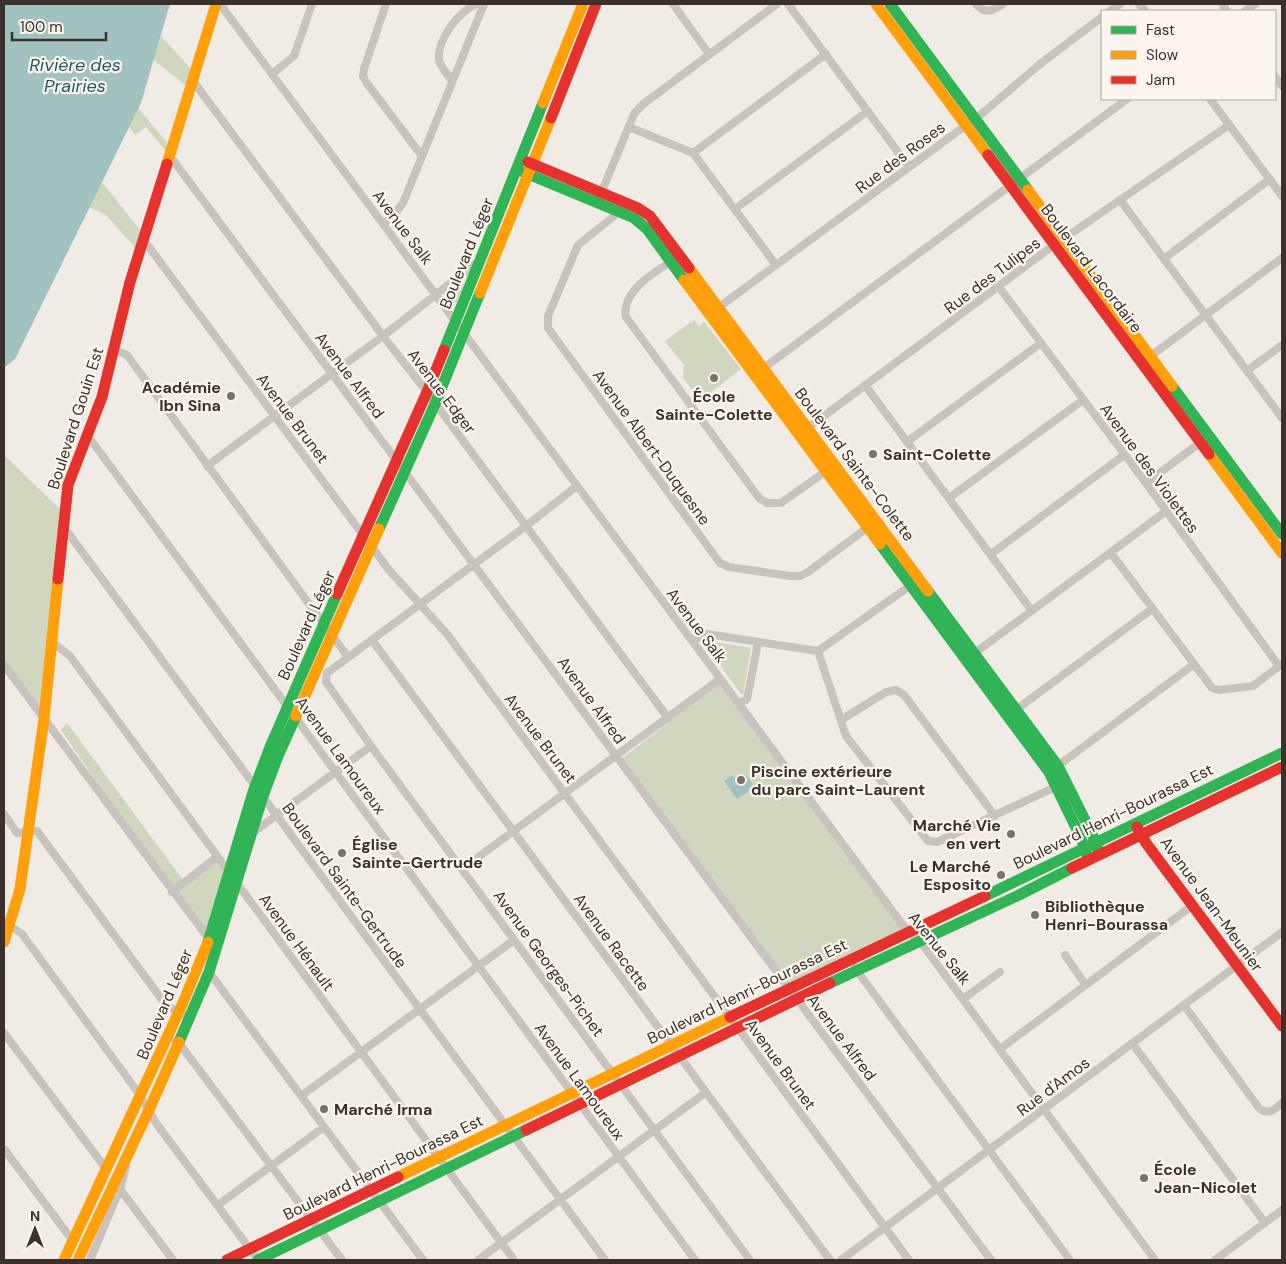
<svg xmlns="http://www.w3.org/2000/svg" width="1286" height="1264" font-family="'DM Sans',sans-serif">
<rect width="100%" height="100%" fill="#f0ebe5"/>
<path fill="#d1d6bf" d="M161,36L195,73L191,89L153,60Z
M138,108L172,148L170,156L146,127L135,135L129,127Z
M102,182L144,235L139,252L106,215L89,207Z
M462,281L464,285L457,302L453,303L445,293Z
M694,320L699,326L704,322L741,369L700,401L683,378L684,365L665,341Z
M4,455L64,513L47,719L4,660Z
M705,640L751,648L743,694H741L704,644Z
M722,681L907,934L791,989L620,760Z
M67,723L187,885L217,857L228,873L209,939L172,892L61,730Z"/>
<path fill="#a1c2c1" d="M4,4H170L141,103L15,359L4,368Z
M732,775L738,782L747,776L755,787L737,799L724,781Z"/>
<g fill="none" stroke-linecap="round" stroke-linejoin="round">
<path stroke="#c9c3be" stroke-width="8" d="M220,4L902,924L925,948L1155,1260
M386,4L364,69L363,76L366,82L422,156
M673,4L709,54
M788,4L909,167
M976,4C985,15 993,11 1003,4
M1139,4L1145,11
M1222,4L1227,11
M1110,11L1120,4
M1245,11L1255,4
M272,74L294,56L312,4
M1275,76L1282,86
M452,80C447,74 441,68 439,60C437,39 459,11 477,4
M193,81L383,336L427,392L668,718
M1210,99L1282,196
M629,127L693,153L776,265
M693,153L826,54
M170,156L991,1260
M600,196L634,114L642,105L777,4
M1121,201L1282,418
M620,208L613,217L578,245L548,316V328L720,563L729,567L790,576H800L808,572L871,525
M735,209L868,111
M383,224L393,216L403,203L484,4
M143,239L389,570L447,634L909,1260
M1165,258L1270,179
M674,260C656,271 621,291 626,317L759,498L767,503H781L829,469
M999,287L1146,483L1279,666
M715,310L984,112L1040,64L1102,17
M114,350L127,355L348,657
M1148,358L1282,258
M761,370L1127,99
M1248,370L1282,345
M865,385L1032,611
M805,430L1050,248L1229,125
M88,436L695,1260
M908,441L1041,343
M207,466L383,336L479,261
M1146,483L1201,442
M577,486L526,526L327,673L326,682L371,746L750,1260
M949,498L1083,400
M63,526L605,1260
M1111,553L1212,688L1219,690L1253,686L1282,664
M991,554L1124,455
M372,640L830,1260
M692,641L702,635L707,634L818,651L914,583
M53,643L70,656L514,1260
M818,651L846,736L928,841L937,842L1060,785
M972,655L1165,512
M4,665L209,939
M739,704L747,699L758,643
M1013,712L1152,609
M841,720L886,692L896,690L904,695L995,816
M1055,768L1193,665
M4,814L17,833L37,831L166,1005L189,1018
M251,834L371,746
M462,869L720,679
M172,892L217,857
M9,925L22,934L137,1091L156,1123L258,1260
M1065,955L1085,984
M855,968L1070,1260
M209,972L423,1260
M963,999L1000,972
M1184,1005L1259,1108C1268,1116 1275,1109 1282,1103
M4,1033L107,1170
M175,1041L179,1043L342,1260
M1132,1043L1265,1223
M1000,1049L1193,905
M301,1096L514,940
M4,1149L73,1241
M120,1189L173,1260
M218,1205L324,1127
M90,1260L120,1189L126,1167
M478,1260L705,1093
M841,1260L1282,932
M1215,1260L1282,1210"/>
<path stroke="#30b455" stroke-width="11" d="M890,4L1028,190
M523,172L634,218L647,229L684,280
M444,350L543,103
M1172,386L1282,534
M379,529L435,404L480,293
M880,544L1049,772L1081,838L1087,855
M928,591L1058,766L1092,834L1098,850
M985,896L1282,753
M208,942L253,792L270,747L337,594
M830,983L1017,896L1072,868
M179,1042L209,972L263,796L278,756L296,716
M258,1260L526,1130"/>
<path stroke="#ff9f0a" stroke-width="11" d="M876,4L988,155
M543,103L583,4
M167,164L216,4
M1028,190L1172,386
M689,268L928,591
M684,280L880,544
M480,293L551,118
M1209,454L1282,553
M296,716L379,529
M4,942L20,889L44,719L58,579
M398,1177L730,1017
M64,1260L182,1005L208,942
M78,1260L149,1110L179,1042"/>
<path stroke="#e5322d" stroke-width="11" d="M551,118L596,4
M988,155L1209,454
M528,162L638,208L650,216L689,268
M58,579L68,485L102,397L130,282L167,164
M337,594L427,392L444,350
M1137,827L1146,843L1282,1026
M1072,868L1282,767
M730,1017L985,896
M526,1130L830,983
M227,1260L398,1177"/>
</g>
<g fill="#7a716c" stroke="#fbf5ee" stroke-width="2">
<circle cx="714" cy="378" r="5"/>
<circle cx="231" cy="396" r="5"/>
<circle cx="873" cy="454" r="5"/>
<circle cx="741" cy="780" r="5"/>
<circle cx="1011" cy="834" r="5"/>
<circle cx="342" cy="853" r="5"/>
<circle cx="1001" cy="875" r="5"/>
<circle cx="1035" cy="915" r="5"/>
<circle cx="324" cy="1109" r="5"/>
<circle cx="1144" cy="1178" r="5"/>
</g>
<g text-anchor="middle" stroke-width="4.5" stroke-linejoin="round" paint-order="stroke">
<g font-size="16" fill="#3b302b" stroke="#fbf5ee">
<text transform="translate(900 157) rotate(-37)" y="6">Rue des Roses</text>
<text transform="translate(403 227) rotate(53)" y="6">Avenue Salk</text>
<text transform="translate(466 253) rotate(-68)" y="6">Boulevard Léger</text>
<text transform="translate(1092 268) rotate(53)" y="6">Boulevard Lacordaire</text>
<text transform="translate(992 275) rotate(-37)" y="6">Rue des Tulipes</text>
<text transform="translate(350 375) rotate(53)" y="6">Avenue Alfred</text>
<text transform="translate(442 391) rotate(53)" y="6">Avenue Edger</text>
<text transform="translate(75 418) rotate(-72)" y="6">Boulevard Gouin Est</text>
<text transform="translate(293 418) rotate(53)" y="6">Avenue Brunet</text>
<text transform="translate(652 447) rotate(54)" y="6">Avenue Albert-Duquesne</text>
<text transform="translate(855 464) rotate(53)" y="6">Boulevard Sainte-Colette</text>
<text transform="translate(1150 468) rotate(54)" y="6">Avenue des Violettes</text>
<text transform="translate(306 625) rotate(-66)" y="6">Boulevard Léger</text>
<text transform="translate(697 625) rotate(53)" y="6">Avenue Salk</text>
<text transform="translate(592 700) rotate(54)" y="6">Avenue Alfred</text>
<text transform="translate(541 738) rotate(53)" y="6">Avenue Brunet</text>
<text transform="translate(341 755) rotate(54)" y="6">Avenue Lamoureux</text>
<text transform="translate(1113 816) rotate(-26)" y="6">Boulevard Henri-Bourassa Est</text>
<text transform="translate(345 885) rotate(54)" y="6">Boulevard Sainte-Gertrude</text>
<text transform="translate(1212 904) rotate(54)" y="6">Avenue Jean-Meunier</text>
<text transform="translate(297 942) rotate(54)" y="6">Avenue Hénault</text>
<text transform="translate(612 942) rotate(54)" y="6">Avenue Racette</text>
<text transform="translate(940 948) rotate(51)" y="6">Avenue Salk</text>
<text transform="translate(549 963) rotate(54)" y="6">Avenue Georges-Pichet</text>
<text transform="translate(747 991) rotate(-26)" y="6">Boulevard Henri-Bourassa Est</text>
<text transform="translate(164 1004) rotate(-67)" y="6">Boulevard Léger</text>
<text transform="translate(842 1037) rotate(53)" y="6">Avenue Alfred</text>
<text transform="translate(781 1064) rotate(54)" y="6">Avenue Brunet</text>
<text transform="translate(580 1081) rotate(54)" y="6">Avenue Lamoureux</text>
<text transform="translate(1053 1086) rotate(-37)" y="6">Rue d'Amos</text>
<text transform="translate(383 1167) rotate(-26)" y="6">Boulevard Henri-Bourassa Est</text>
</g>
<g font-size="16" font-weight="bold" fill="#3b302b" stroke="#fbf5ee" text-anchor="start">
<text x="221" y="393" text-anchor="end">Académie<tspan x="221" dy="18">Ibn Sina</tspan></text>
<text x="714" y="402" text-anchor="middle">École<tspan x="714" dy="18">Sainte-Colette</tspan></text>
<text x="883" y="460">Saint-Colette</text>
<text x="751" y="777">Piscine extérieure<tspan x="751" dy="18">du parc Saint-Laurent</tspan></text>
<text x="1001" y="831" text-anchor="end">Marché Vie<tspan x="1001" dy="18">en vert</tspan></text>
<text x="352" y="850">Église<tspan x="352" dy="18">Sainte-Gertrude</tspan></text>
<text x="991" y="872" text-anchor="end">Le Marché<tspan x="991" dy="18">Esposito</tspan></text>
<text x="1045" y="912">Bibliothèque<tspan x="1045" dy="18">Henri-Bourassa</tspan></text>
<text x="334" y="1115">Marché Irma</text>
<text x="1154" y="1175">École<tspan x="1154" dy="18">Jean-Nicolet</tspan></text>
</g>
<g font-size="18" font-style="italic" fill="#1f5a5e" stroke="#fbf5ee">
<text x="75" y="71">Rivière des<tspan x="75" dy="21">Prairies</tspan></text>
</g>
</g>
<rect width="1286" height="1264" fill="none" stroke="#3b302b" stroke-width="10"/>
<rect x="1101" y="10" width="175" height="90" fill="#fbf5ee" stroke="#aea6a0"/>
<rect x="1111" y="26" width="25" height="8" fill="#30b455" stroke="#aea6a0"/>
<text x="1146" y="35" font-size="15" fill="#3b302b">Fast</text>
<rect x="1111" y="51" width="25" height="8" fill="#ff9f0a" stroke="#aea6a0"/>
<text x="1146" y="60" font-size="15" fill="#3b302b">Slow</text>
<rect x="1111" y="76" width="25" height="8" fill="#e5322d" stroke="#aea6a0"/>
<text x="1146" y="85" font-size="15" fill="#3b302b">Jam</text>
<g transform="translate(35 1229)" stroke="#fbf5ee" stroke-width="4" paint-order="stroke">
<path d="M0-4L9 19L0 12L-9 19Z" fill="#3b302b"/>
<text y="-8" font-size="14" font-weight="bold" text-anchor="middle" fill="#3b302b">N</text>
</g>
<path d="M12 32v8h94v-8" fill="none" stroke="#3b302b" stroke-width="2.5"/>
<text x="20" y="32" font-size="15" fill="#3b302b" stroke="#fbf5ee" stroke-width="4" paint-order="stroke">100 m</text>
</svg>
